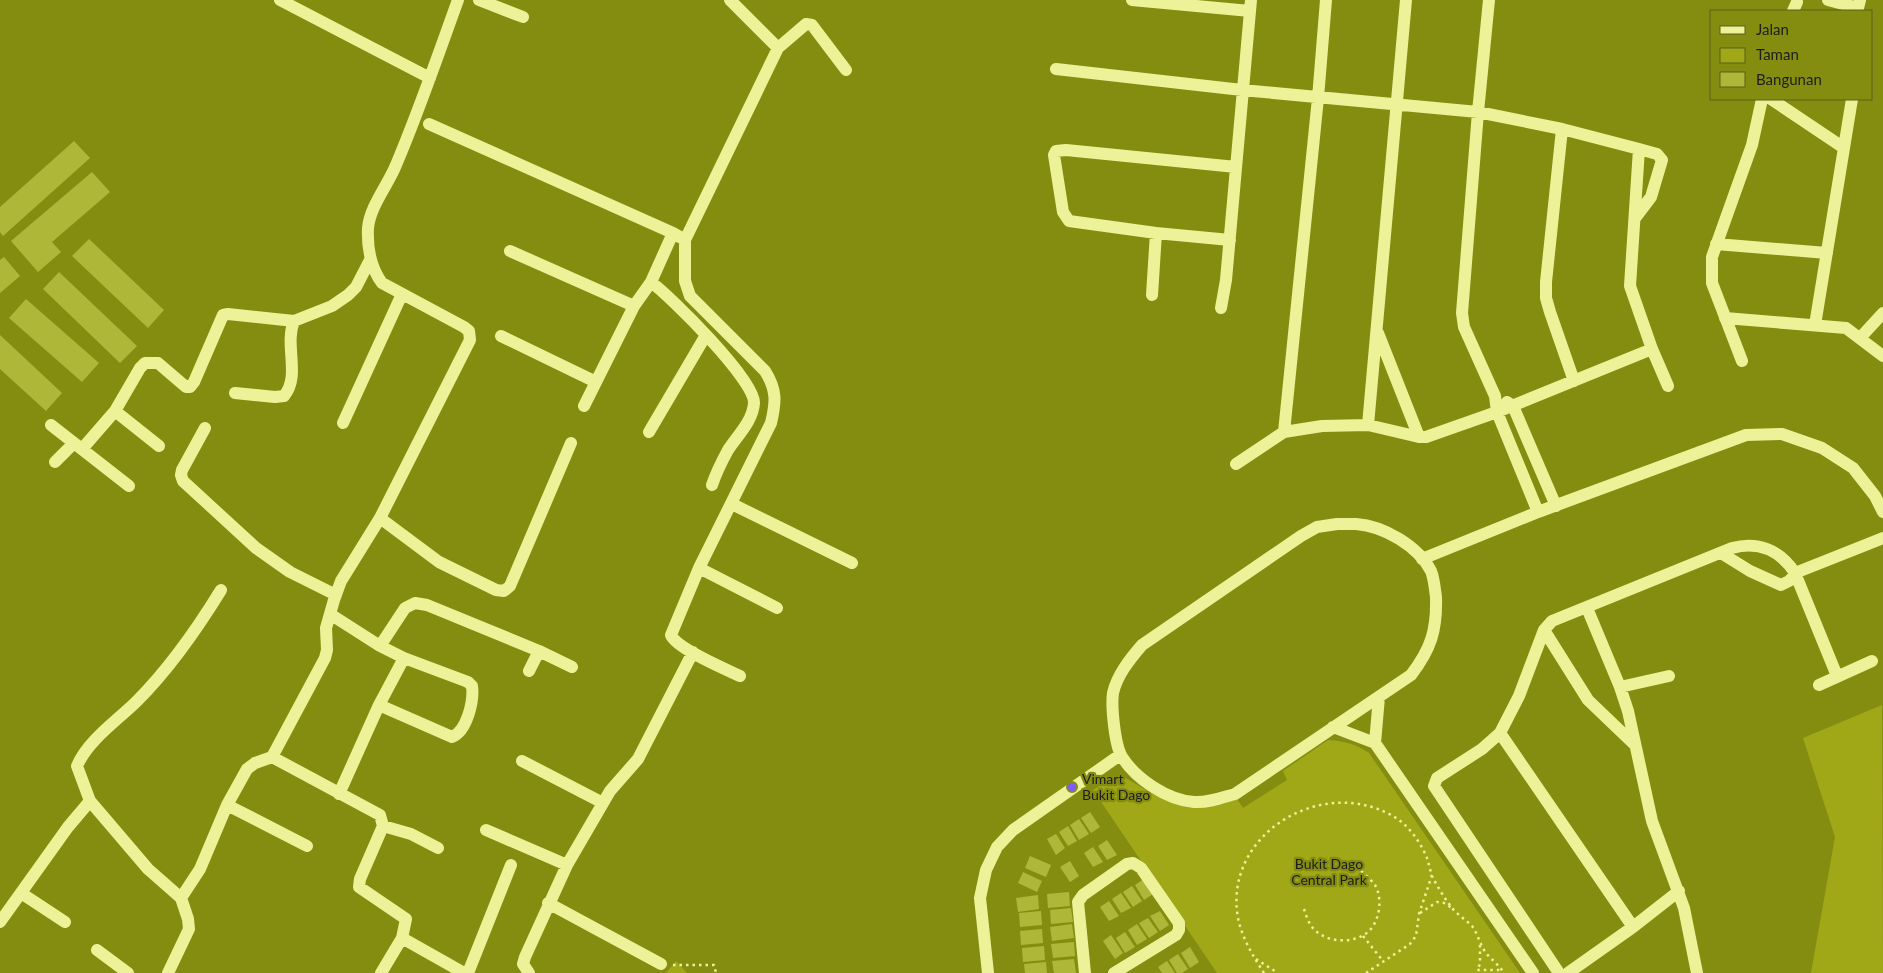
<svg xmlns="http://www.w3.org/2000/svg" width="1883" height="973" font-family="Lato,sans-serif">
<rect width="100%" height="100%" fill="#858d11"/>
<path fill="#a0a818" d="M1882,705L1883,973H1811L1835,837L1803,738Z
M1328,740C1344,741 1356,744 1369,753L1520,973H1217L1093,790L1109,780L1124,777L1153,794L1198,807L1215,806L1237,799L1243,808L1287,780L1283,771Z
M676,961L687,973H666Z"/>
<path fill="#afb739" d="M74,141L90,158L3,236L0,232V207Z
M92,172L110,192L52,242L61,252L38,272L11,241Z
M89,239L164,310L148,328L72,256Z
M4,257L20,276L0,293V260Z
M59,272L137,346L120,363L43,289Z
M26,299L99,363L82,382L9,318Z
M0,335L62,393L46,411L0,369Z
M1090,812L1100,827L1091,833L1081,818Z
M1079,819L1089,834L1079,840L1070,825Z
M1068,826L1077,841L1068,846L1059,832Z
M1056,834L1065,848L1056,855L1047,839Z
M1107,840L1117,855L1107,860L1098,846Z
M1093,847L1103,862L1093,867L1084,853Z
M1030,856L1051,865L1046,877L1025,868Z
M1070,861L1079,876L1070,882L1060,867Z
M1023,872L1042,881L1037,892L1018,883Z
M1144,879L1153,894L1144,900L1135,885Z
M1132,886L1142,901L1133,907L1123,892Z
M1069,892L1070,906L1048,908L1047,894Z
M1121,893L1131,908L1121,913L1112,899Z
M1038,895L1039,909L1018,912L1016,898Z
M1109,901L1119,916L1109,921L1100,907Z
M1071,908L1073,922L1051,924L1050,910Z
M1041,911L1042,925L1020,927L1019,913Z
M1160,911L1169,925L1160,931L1150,916Z
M1148,918L1158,932L1149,938L1139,923Z
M1072,924L1074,938L1052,941L1050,927Z
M1137,924L1147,939L1137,945L1128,930Z
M1042,929L1043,943L1021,945L1020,931Z
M1125,932L1135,947L1125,953L1116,938Z
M1111,935L1123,953L1115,959L1103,941Z
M1074,942L1075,956L1053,958L1051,944Z
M1044,946L1045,960L1023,962L1022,948Z
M1190,947L1199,962L1190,968L1181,953Z
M1178,954L1188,969L1182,973H1177L1169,960Z
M1074,959L1076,973H1054L1052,961Z
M1167,961L1175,973H1162L1158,967Z
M1046,962L1047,973H1025L1024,964Z"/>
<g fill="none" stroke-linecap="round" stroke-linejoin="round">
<path stroke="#edf299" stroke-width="2.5" stroke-dasharray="2.5 4" stroke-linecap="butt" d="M1304,909C1306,915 1308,922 1312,927C1323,941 1346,944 1362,936C1379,928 1384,900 1375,885C1371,880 1366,875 1361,871
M1420,913L1437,902L1444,903L1452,908
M1363,936L1383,961
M1480,945V964L1477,970H1501
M1256,959L1278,973
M673,965H714L716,973
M1264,973C1253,956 1242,938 1238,918C1223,835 1320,776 1391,815C1407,823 1420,841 1427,858C1429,864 1430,870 1432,876C1437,886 1445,899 1452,908C1458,915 1466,920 1472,926C1478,934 1480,945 1486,953C1492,960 1499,965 1504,973
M1366,973L1410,944L1416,936L1419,914L1432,875"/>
<path stroke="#edf299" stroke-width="12" d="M280,0L430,78
M479,0L523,17
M730,0L778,48
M1132,0L1250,11
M1489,0L1478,112L1462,313L1464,327L1495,396L1497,412L1538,512
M1828,0L1858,8L1860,0
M1793,11L1797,2
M1056,69L1242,90L1478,112L1562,129L1639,149L1657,154L1662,160L1651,197L1635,218
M1771,99L1844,148
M429,124L673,233
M1562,129L1546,282V298L1550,312L1574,381
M1639,149L1630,286L1652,349L1668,386
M685,240L673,233L651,282C671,297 755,380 754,403C753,421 737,436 728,450C722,461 716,473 712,485
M1230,240L1156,233L1069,221L1063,212L1054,155L1056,151L1066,150L1236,167
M1716,244L1827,253
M510,251L634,306L584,406
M1152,295L1156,233
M634,306L651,282
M1221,308L1226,280L1251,0
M1725,318L1846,328L1883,356
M1815,325L1852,99
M1378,333L1419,437
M501,336L596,382
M1860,338L1883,313
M1742,361L1712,283V257L1752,145L1762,99
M235,393L275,397L284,396C301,376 284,345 294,321
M1507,402L1513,406L1556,506
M115,411L159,446
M343,423L402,294
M51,425L129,486
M1368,425L1406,0
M205,428L182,470L181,475L183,481L256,548L290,572L336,595
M649,432L706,335
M1284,432L1318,98L1326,0
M82,449L115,411L140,368L145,363H158L186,387H190L194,382L223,315L228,314L294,321L332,306L348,295L356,287L370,260
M55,462L74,443
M1236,464L1284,432L1322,426L1368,425L1419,437H1426L1497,412L1652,349
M732,504L852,563
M380,518L439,562L496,590L504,591L510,586L571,443
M1337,524C1343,524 1350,524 1356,524C1384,526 1418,546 1431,571C1434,578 1435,590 1436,597C1437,630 1431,649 1411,675L1235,794C1221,798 1208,803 1194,802C1167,800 1136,779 1122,757C1115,746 1111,707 1113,693C1117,675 1130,659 1142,645L1301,536L1317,527Z
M1721,553L1750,571L1781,585L1789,581L1795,575
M1422,559L1538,512L1746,435L1782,434L1822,448L1853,468L1875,496L1883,512
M699,568L777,608
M1795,573L1883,538
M1587,608L1620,687L1628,711L1652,821L1684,908L1697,973
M330,614L380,646L404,658L468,682L472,686C474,701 467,731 452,737L379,705
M1544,630L1588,700L1635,745
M380,646L405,608L415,603L427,605L539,651L572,667
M529,671L539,651
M740,676C725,669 676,648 671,635L699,568L771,423C776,402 777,390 765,371L690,296L685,281V240L778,48L806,24L812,25L846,70
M1819,685L1872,661
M1620,687L1669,676
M1333,727L1375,743L1533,973
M1500,733L1633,927
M1375,743L1379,697
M272,757L380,815L383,826L360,879L359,887L406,919L402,938L464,973
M522,761L603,803
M339,794L379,705L404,658
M227,805L307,846
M383,826L411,834L438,848
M486,830L567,865
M21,893L65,922
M181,898L200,869L227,805L247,769L255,763L272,757L325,658L327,650L326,628L334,600L341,581L380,518L470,340L469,331L464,327L382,283C371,268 367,247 368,228C370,206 388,185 396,165C419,111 438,55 458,0
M548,903L661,964
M0,922L68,827L90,801
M97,950L128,973
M168,973L189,929L188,919L181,898L148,869L90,801L77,766C88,740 118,720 137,701C169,669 197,629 221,590
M381,973L402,938
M468,973L511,865
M529,973L523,964L525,957L567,865L610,791L638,759L693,652
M988,973L980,898L986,870L997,847L1013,830L1120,755
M1085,973L1078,902L1083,895L1127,864L1133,863L1141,868L1179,923V930L1176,935L1114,973
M1559,973L1434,786L1437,778L1482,749L1500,733L1519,696L1544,630L1552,621L1732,548C1758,541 1780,550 1795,573L1837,676
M1568,973L1633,927L1679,891"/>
</g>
<circle fill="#7e5aff" stroke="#858d11" stroke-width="2" cx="1072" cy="787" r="5"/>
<g text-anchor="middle" stroke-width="4.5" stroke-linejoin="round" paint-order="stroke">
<g font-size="14" fill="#1d1d1d" stroke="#858d11" text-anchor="start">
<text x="1082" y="784">Vimart<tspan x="1082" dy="16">Bukit Dago</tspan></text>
</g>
<g font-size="14" fill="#1d1d1a" stroke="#858d11">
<text x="1329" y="869">Bukit Dago<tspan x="1329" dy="16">Central Park</tspan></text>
</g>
</g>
<rect x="1710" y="10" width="162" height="90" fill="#858d11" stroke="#5b6016"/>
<rect x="1720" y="26" width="25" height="8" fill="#edf299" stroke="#5b6016"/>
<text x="1756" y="35" font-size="15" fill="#1d1d1d">Jalan</text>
<rect x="1720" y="48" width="25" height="15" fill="#a0a818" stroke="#5b6016"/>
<text x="1756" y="60" font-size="15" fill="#1d1d1d">Taman</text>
<rect x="1720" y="72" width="25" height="15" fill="#afb739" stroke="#5b6016"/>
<text x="1756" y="85" font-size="15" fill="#1d1d1d">Bangunan</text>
</svg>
